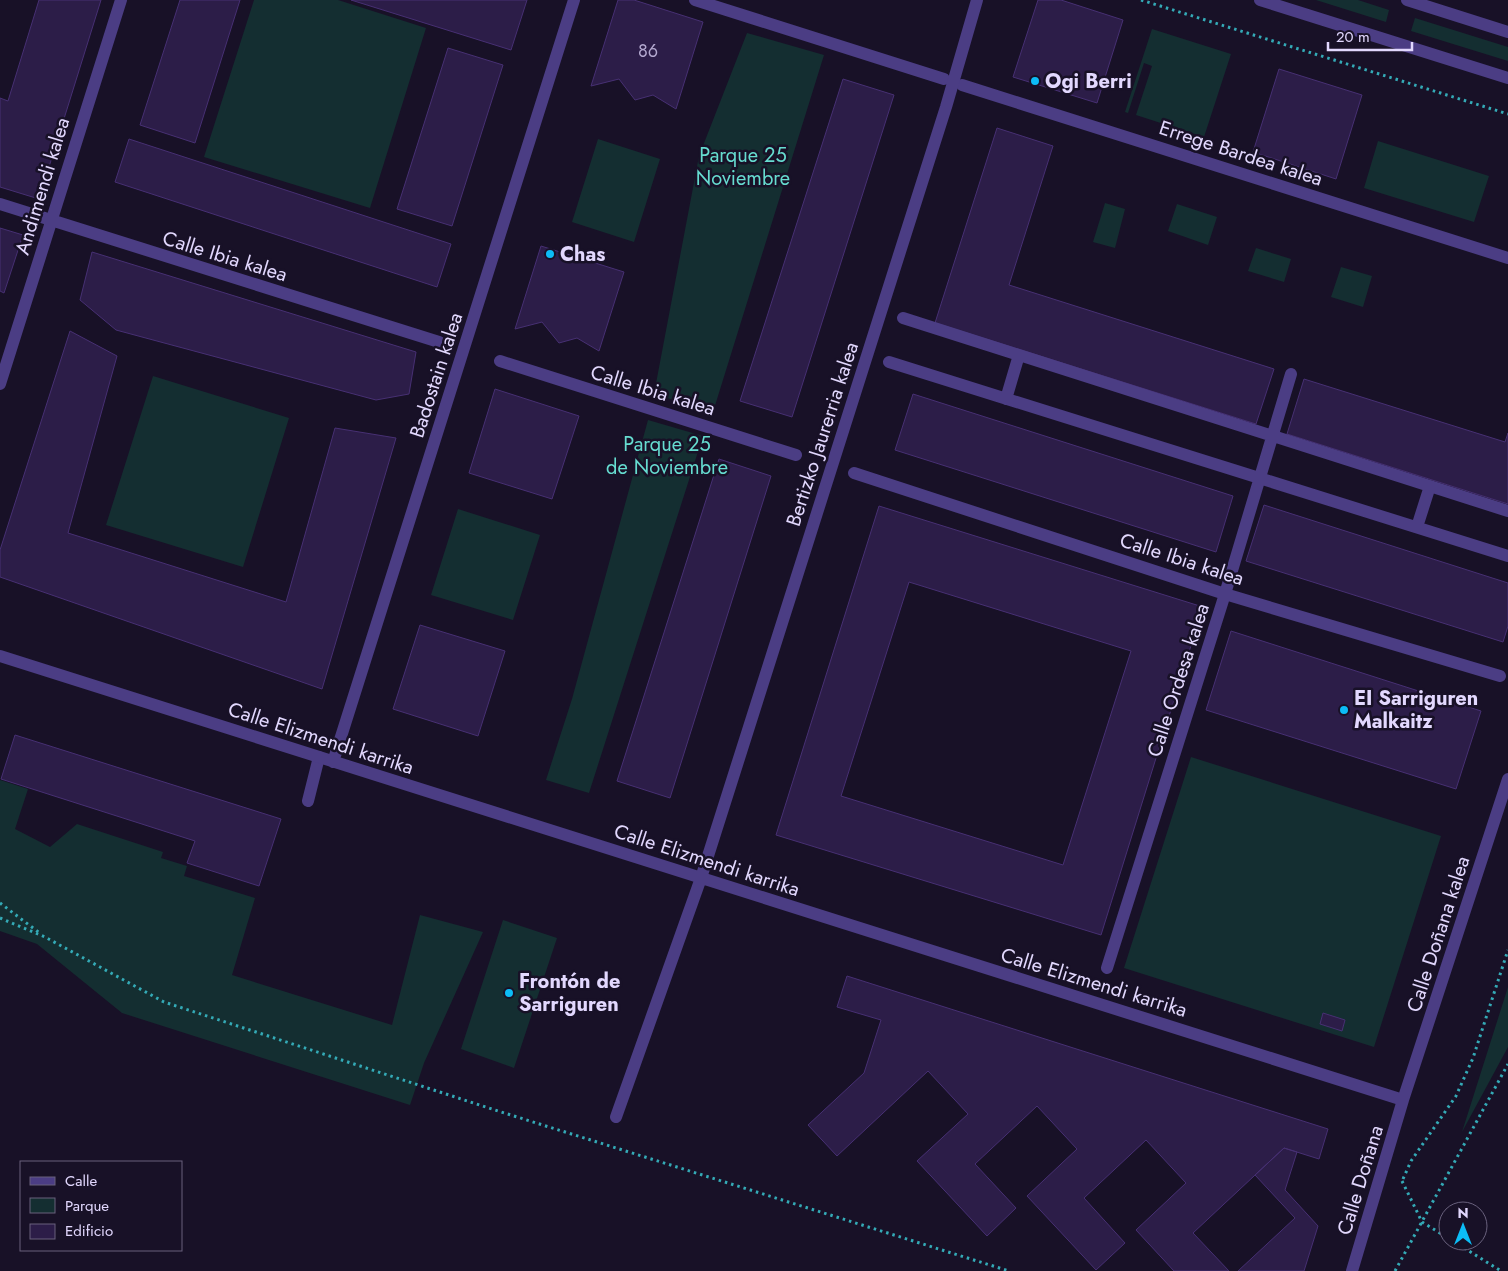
<svg xmlns="http://www.w3.org/2000/svg" width="1508" height="1271" font-family="Jost,sans-serif">
<rect width="100%" height="100%" fill="#181127"/>
<path fill="#142e31" d="M254,0H338L426,28L370,208L204,157Z
M1316,0H1358L1389,10L1386,22Z
M1415,18L1508,47V61L1411,31Z
M1152,29L1231,54L1204,137L1136,115L1152,66L1144,63L1128,113L1125,112Z
M747,33L824,55L713,412L654,394L699,156Z
M598,139L660,159L634,242L572,222Z
M1378,141L1489,176L1474,222L1364,188Z
M1105,203L1125,209L1115,248L1093,242Z
M1177,204L1217,217L1208,245L1168,231Z
M1256,248L1291,259L1284,282L1248,271Z
M1341,267L1372,276L1363,307L1331,297Z
M153,376L289,418L243,567L106,525Z
M648,420L703,436L589,793L546,780L572,699Z
M458,509L540,535L513,620L431,595Z
M1191,757L1441,836L1374,1047L1124,968Z
M0,780L28,789L15,829L50,847L77,824L163,852L161,858L187,866L184,876L255,898L232,975L392,1025L420,915L483,932L424,1063L410,1105L122,1013L37,944L0,931Z
M503,920L557,938L514,1068L461,1049Z
M1508,987V1047L1462,1132Z"/>
<path fill="#2c1d48" stroke="#473073" fill-rule="evenodd" d="M39,0H101L39,199L0,187V98L8,101Z
M180,0H240L195,143L140,125Z
M351,0H527L511,50Z
M618,0H634L703,22L676,109L653,95L635,100L619,79L591,86Z
M1038,0H1061L1123,20L1097,103L1013,77Z
M448,48L503,65L452,226L397,209Z
M1279,69L1362,95L1336,179L1253,152Z
M843,79L894,95L792,417L740,401Z
M997,128L1053,146L1009,285L1274,369L1256,424L935,323Z
M129,139L451,244L437,287L115,182Z
M0,228L23,235L4,293L0,291Z
M541,246L624,272L599,351L577,338L559,343L542,322L515,329Z
M92,252L416,352L409,394L376,400L116,330L80,300Z
M70,331L117,356L68,533L286,602L335,428L396,438L322,689L0,577V550Z
M1304,379L1505,442L1508,433V504L1287,434Z
M495,389L579,416L552,499L469,473Z
M913,394L1233,496L1216,552L895,450Z
M719,459L771,476L670,798L617,781Z
M1264,505L1508,583V626L1503,642L1246,561Z
M879,506L1203,607L1101,935L776,835ZM909,582L1131,651L1063,865L841,796Z
M420,625L505,651L478,736L393,709Z
M1231,631L1481,711L1456,789L1206,710Z
M15,735L281,819L259,886L187,863L195,841L1,779Z
M847,976L1328,1129L1319,1159L1284,1148L1193,1233L1229,1271H1174L1136,1230L1186,1183L1146,1140L1084,1198L1125,1243L1096,1270L1027,1196L1077,1149L1037,1106L975,1164L1016,1208L987,1236L917,1161L968,1114L928,1071L837,1156L808,1125L864,1073L881,1020L837,1007Z
M1323,1013L1345,1020L1342,1031L1320,1024Z
M1284,1148L1297,1152L1285,1190L1318,1226L1304,1271H1238L1295,1218L1255,1175Z"/>
<g fill="none" stroke-linecap="round" stroke-linejoin="round">
<path stroke="#34aab6" stroke-width="3" stroke-dasharray="2.5 4" stroke-linecap="butt" d="M1141,0L1508,114
M0,903L41,934
M0,918L45,937L164,1002L498,1111L1009,1271
M1403,1179L1411,1161L1456,1096L1473,1058L1508,950
M1402,1181L1422,1222L1448,1238
M1453,1241L1501,1271
M1395,1271L1508,1064"/>
<path stroke="#4b3d84" stroke-width="12" d="M308,801L319,757"/>
<path stroke="#4b3d84" stroke-width="12" d="M695,0L944,79
M962,85L1508,258
M0,204L439,342
M903,318L1508,511
M500,361L796,455
M889,362L1508,556
M0,384L121,0
M1006,399L1019,355
M854,473L1225,594L1500,676
M1417,527L1430,486
M1107,968L1225,594L1291,374"/>
<path stroke="#4b3d84" stroke-width="12" d="M0,656L1403,1100
M333,762L574,0
M616,1117L701,878L946,107L977,0
M1352,1271L1403,1100L1508,779"/>
<path stroke="#4b3d84" stroke-width="12" d="M1260,0L1508,78
M1407,0L1508,32"/>
</g>
<g fill="#0cbcf6" stroke="#181127" stroke-width="2">
<circle cx="1035" cy="81" r="5"/>
<circle cx="550" cy="254" r="5"/>
<circle cx="1344" cy="710" r="5"/>
<circle cx="509" cy="993" r="5"/>
</g>
<g text-anchor="middle" stroke-width="5" stroke-linejoin="round" paint-order="stroke">
<g font-size="18" fill="#b4a9d0">
<text x="648" y="57">86</text>
</g>
<g font-size="20" font-weight="bold" fill="#e2d8fe" stroke="#181127" text-anchor="start">
<text x="1045" y="88">Ogi Berri</text>
<text x="560" y="261">Chas</text>
<text x="1354" y="705">EI Sarriguren<tspan x="1354" dy="23">Malkaitz</tspan></text>
<text x="519" y="988">Frontón de<tspan x="519" dy="23">Sarriguren</tspan></text>
</g>
<g font-size="20" fill="#e2d8fe" stroke="#181127">
<text transform="translate(1241 153) rotate(18)" y="7">Errege Bardea kalea</text>
<text transform="translate(42 186) rotate(-73)" y="7">Andimendi kalea</text>
<text transform="translate(225 256) rotate(17)" y="7">Calle Ibia kalea</text>
<text transform="translate(436 375) rotate(-72)" y="7">Badostain kalea</text>
<text transform="translate(653 390) rotate(17)" y="7">Calle Ibia kalea</text>
<text transform="translate(822 434) rotate(-72)" y="7">Bertizko Jaurerria kalea</text>
<text transform="translate(1182 559) rotate(18)" y="7">Calle Ibia kalea</text>
<text transform="translate(1178 680) rotate(-72)" y="7">Calle Ordesa kalea</text>
<text transform="translate(321 738) rotate(18)" y="7">Calle Elizmendi karrika</text>
<text transform="translate(707 860) rotate(18)" y="7">Calle Elizmendi karrika</text>
<text transform="translate(1438 934) rotate(-72)" y="7">Calle Doñana kalea</text>
<text transform="translate(1094 982) rotate(17)" y="7">Calle Elizmendi karrika</text>
<text transform="translate(1360 1180) rotate(-73)" y="7">Calle Doñana</text>
</g>
<g font-size="20" fill="#66dcd0" stroke="#181127">
<text x="743" y="162">Parque 25<tspan x="743" dy="23">Noviembre</tspan></text>
<text x="667" y="451">Parque 25<tspan x="667" dy="23">de Noviembre</tspan></text>
</g>
</g>
<rect x="20" y="1161" width="162" height="90" fill="#181127" stroke="#69617d"/>
<rect x="30" y="1177" width="25" height="8" fill="#4b3d84" stroke="#69617d"/>
<text x="65" y="1186" font-size="15" fill="#e2d8fe">Calle</text>
<rect x="30" y="1198" width="25" height="15" fill="#142e31" stroke="#69617d"/>
<text x="65" y="1211" font-size="15" fill="#e2d8fe">Parque</text>
<rect x="30" y="1224" width="25" height="15" fill="#2c1d48" stroke="#69617d"/>
<text x="65" y="1236" font-size="15" fill="#e2d8fe">Edificio</text>
<g transform="translate(1463 1226)"><circle r="24" fill="#181127" stroke="#69617d"/>
<path d="M0-4L9 19L0 12L-9 19Z" fill="#0cbcf6"/>
<text y="-8" font-size="14" font-weight="bold" text-anchor="middle" fill="#e2d8fe">N</text>
</g>
<path d="M1328 42v8h84v-8" fill="none" stroke="#e2d8fe" stroke-width="2.5"/>
<text x="1336" y="42" font-size="15" fill="#e2d8fe" stroke="#181127" stroke-width="4" paint-order="stroke">20 m</text>
</svg>
